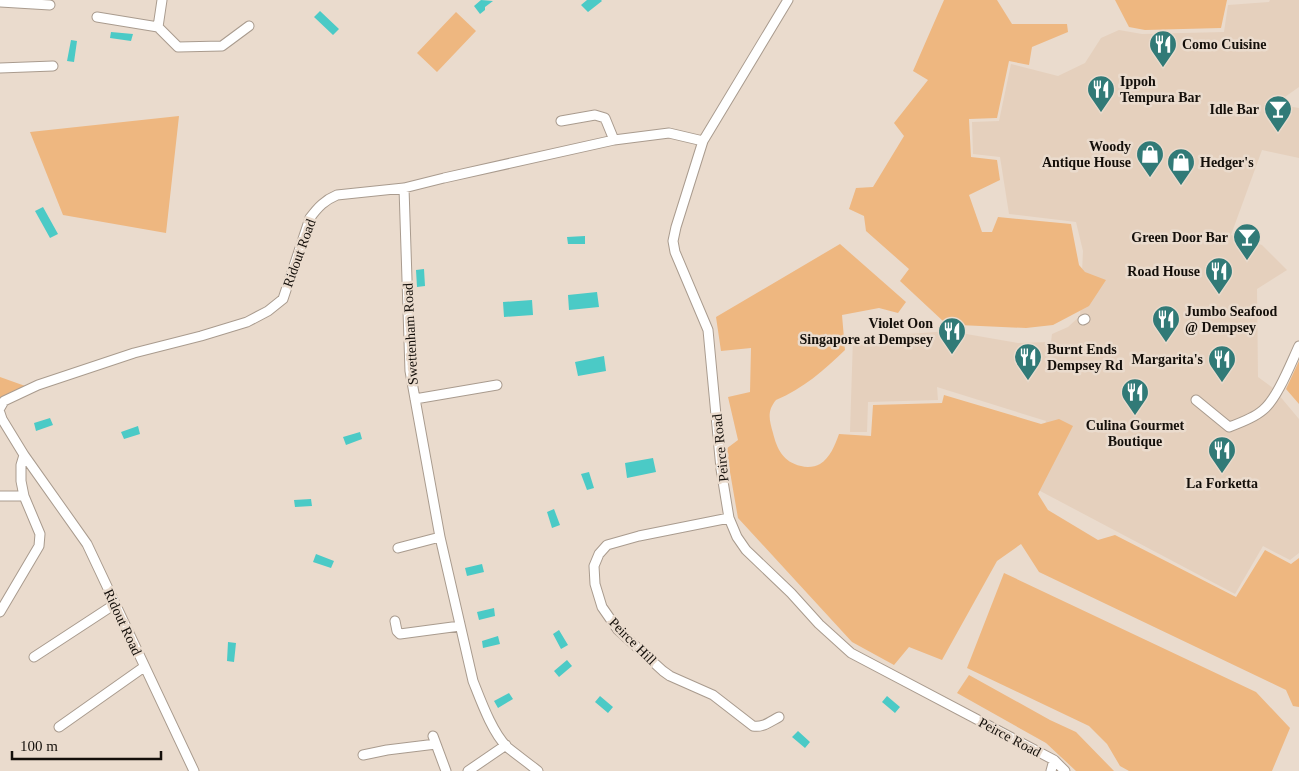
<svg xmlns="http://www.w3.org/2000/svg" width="1299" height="771" font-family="Georgia,serif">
<rect width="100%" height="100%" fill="#eadbcd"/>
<path fill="#e5d0bd" d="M1270,0H1299V87L1275,104L1299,108V158L1262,150L1231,235L1262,245L1287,270L1257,289L1258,377L1273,388L1299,419V553L1290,560L1263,546L1235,594L1027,484L1046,421L937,387L938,400L868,402L867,432H850L853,338L949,331L1018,343L1051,342L1052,334L1068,327L1080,316L1083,251L1076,222L1009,214L1000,157L973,154L972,122L999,121L1011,64L1058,76L1085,63L1101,38L1119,30L1142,34L1224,32L1228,5L1269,2Z"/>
<path fill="#eeb780" d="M944,0H997L1012,24H1067L1068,32L1032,47L1029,65L1009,61L997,118L969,119L971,157L997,160L1000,180L969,195L982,232H992L998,217L1071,224L1079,265L1085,272L1106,280L1089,306L1053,325L1026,328L959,325L944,322L900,281L909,269L866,231L864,216L849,209L856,188L873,187L904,136L894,123L928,80L913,71Z
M1115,0H1227L1221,28L1145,30L1129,27Z
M456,12L476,31L437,72L417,53Z
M179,116L166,233L63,215L30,132Z
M840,244L906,302L898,313L879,308L842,315L845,350C824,370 803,389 776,400C767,411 769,419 773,433C777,449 783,462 801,466C807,468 815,467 820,464C830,458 835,445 839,434L871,436L873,405L942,403L944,395L1041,424L1059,419L1073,426L1038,494L1048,510L1098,540L1115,535L1236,597L1265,550L1291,564L1299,558V707L1293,706L1286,690L1039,572L1021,544L997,561L942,660L909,647L894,665L852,642L738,518L726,449L738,440L728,397L750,392L751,348L721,351L716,317Z
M1299,361V404L1286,389Z
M0,377L28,387L0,403Z
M1004,573L1256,692L1290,728L1272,771H1129L1120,766L1107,744L1089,726L967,668Z
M969,675L1050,720L1076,732L1114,771H1076L1046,743L957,693Z"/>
<path fill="#4bcac6" d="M481,0L493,1L485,7V10L480,14L474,6Z
M587,0H601L602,1L588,12L581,5Z
M320,11L339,29L333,35L314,17Z
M111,32L133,34L131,41L110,38Z
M71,40L77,41L74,62L67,61Z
M43,207L58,234L50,238L35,211Z
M585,236V244H568L567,237Z
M424,269L425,286L417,287L416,270Z
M597,292L599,307L569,310L568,295Z
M532,300L533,315L504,317L503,302Z
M604,356L606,371L578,376L575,362Z
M50,418L53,425L36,431L34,423Z
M138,426L140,434L124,439L121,432Z
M360,432L362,439L346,445L343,437Z
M653,458L656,472L627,478L625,463Z
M589,472L594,488L587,490L581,474Z
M311,499L312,506L295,507L294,500Z
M554,509L560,525L552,528L547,512Z
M316,554L334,561L331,568L313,562Z
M482,564L484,572L467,576L465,568Z
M494,608L495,616L479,620L477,612Z
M559,630L568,645L561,649L553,634Z
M498,636L500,644L483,648L482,641Z
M228,642L236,643L234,662L227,661Z
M567,660L572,666L559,677L554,671Z
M509,693L513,699L498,708L494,701Z
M600,696L613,707L608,713L595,702Z
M887,696L900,707L895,713L882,702Z
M798,731L810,742L805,748L792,737Z"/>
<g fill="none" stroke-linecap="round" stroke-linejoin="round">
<g stroke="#a99b8e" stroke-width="11">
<path id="minor" d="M162,0L158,27L178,47L222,46L249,26
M788,0L703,141L676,227L673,241L675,252L708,330L721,469L729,518L737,537L746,550L791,593L819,624L851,653L1054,760L1065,771
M0,2L50,5
M97,17L158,27
M0,68L53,66
M561,121L595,115L605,118L614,140
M404,188L410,371L440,537L473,681C481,701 492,732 507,747C517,755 528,763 538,771
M1083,320L1085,319
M415,399L497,385
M1196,400L1229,427C1240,423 1254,418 1263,410C1277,399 1291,363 1299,346
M0,408L4,401L38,385L134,353L201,336L247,322L268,311L283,299L310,218C318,207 325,200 337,195L404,188L444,178L614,140L669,133L703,141
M0,413L2,419L24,455L87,544L194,771
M0,496H24
M729,518L639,536L607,545L599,554L594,566L595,584L602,607L618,630L663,671L670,676L713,695L753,726C763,728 771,721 779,717
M398,548L440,537
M0,612L39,546L40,534L24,496L21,481V465L24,455
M395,621L397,631L400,634L460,626
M34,657L115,604
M59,727L144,667
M433,736L446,771
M363,755L387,750L436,744
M468,771L506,745
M1051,771L1054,760"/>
</g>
<use href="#minor" stroke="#fff" stroke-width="9"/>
</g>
<defs>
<g id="restaurant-pin" transform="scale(1.4375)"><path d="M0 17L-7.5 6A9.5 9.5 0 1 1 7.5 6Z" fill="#317a77" stroke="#eadbcd"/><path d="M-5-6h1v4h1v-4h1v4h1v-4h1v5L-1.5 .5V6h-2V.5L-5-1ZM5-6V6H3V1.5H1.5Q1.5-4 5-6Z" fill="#fff"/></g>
<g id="bar-pin" transform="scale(1.4375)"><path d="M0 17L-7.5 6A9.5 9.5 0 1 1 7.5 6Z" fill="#317a77" stroke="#eadbcd"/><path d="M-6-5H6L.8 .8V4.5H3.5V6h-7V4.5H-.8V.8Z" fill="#fff"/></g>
<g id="shop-pin" transform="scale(1.4375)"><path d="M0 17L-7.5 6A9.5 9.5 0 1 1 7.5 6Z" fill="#317a77" stroke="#eadbcd"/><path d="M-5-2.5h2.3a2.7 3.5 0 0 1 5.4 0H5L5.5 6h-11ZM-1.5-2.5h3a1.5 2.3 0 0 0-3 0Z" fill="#fff"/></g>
</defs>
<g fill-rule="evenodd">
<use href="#restaurant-pin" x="1163" y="44"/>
<use href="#restaurant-pin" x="1101" y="89"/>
<use href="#bar-pin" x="1278" y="109"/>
<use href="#shop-pin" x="1150" y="154"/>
<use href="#shop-pin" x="1181" y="162"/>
<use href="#bar-pin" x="1247" y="237"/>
<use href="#restaurant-pin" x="1219" y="271"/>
<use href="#restaurant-pin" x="1166" y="319"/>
<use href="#restaurant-pin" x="952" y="331"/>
<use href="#restaurant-pin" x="1028" y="357"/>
<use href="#restaurant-pin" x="1222" y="359"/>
<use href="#restaurant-pin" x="1135" y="392"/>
<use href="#restaurant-pin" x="1222" y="450"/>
</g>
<g text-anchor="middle" stroke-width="5" stroke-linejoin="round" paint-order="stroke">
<g font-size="14" font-weight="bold" fill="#140f0a" stroke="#eadbcd" text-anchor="end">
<text x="1182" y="49" text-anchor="start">Como Cuisine</text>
<text x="1120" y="86" text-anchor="start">Ippoh<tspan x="1120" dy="16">Tempura Bar</tspan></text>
<text x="1259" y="114">Idle Bar</text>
<text x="1131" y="151">Woody<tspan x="1131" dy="16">Antique House</tspan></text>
<text x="1200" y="167" text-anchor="start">Hedger's</text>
<text x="1228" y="242">Green Door Bar</text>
<text x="1200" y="276">Road House</text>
<text x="1185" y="316" text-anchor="start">Jumbo Seafood<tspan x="1185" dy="16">@ Dempsey</tspan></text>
<text x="933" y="328">Violet Oon<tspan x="933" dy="16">Singapore at Dempsey</tspan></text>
<text x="1047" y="354" text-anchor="start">Burnt Ends<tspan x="1047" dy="16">Dempsey Rd</tspan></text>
<text x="1203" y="364">Margarita's</text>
<text x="1135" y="430" text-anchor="middle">Culina Gourmet<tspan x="1135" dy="16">Boutique</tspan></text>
<text x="1222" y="488" text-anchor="middle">La Forketta</text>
</g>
<g font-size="14" fill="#140f0a" stroke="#eadbcd">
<text transform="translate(299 253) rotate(-70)" y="5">Ridout Road</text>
<text transform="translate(410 334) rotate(-93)" y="5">Swettenham Road</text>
<text transform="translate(720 448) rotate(-96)" y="5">Peirce Road</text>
<text transform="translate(123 622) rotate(65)" y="5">Ridout Road</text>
<text transform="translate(633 641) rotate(45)" y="5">Peirce Hill</text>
<text transform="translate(1010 737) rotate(28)" y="5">Peirce Road</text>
</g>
</g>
<path d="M12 751v8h149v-8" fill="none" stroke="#140f0a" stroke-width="2.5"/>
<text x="20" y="751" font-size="15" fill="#140f0a" stroke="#eadbcd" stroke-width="4" paint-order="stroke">100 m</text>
</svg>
